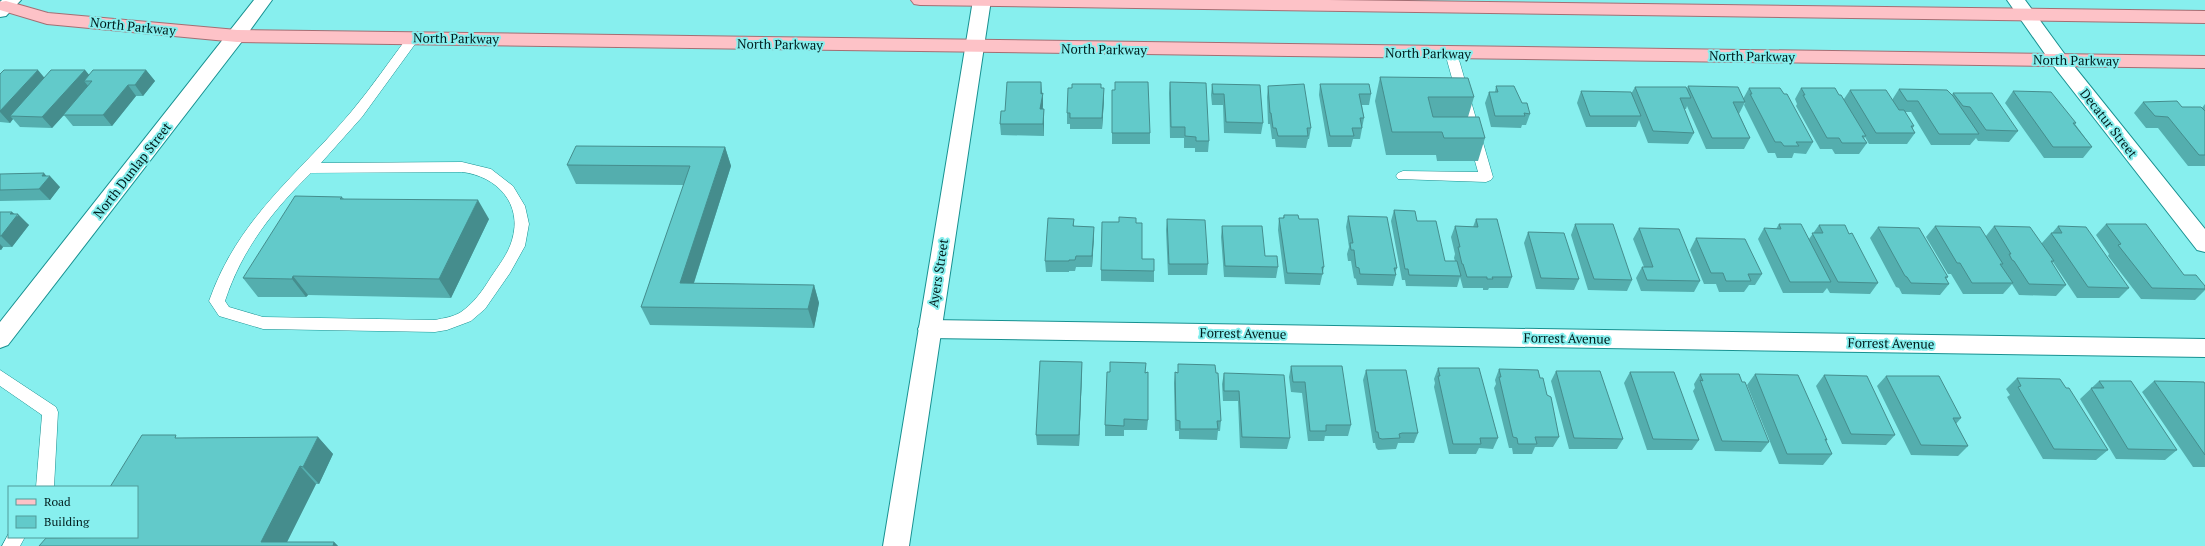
<svg xmlns="http://www.w3.org/2000/svg" width="2205" height="546" font-family="'PT Serif',serif">
<rect width="100%" height="100%" fill="#87efee"/>
<g fill="none" stroke-linecap="round" stroke-linejoin="round">
<g stroke="#189191" stroke-width="1">
<path id="lane" d="M414,33L420,37L418,40L362,117L321,163L462,162L491,169L513,186L525,206L529,224L525,246L510,273L485,309L471,321L447,330L435,332L263,329L219,316L209,301C238,218 297,176 351,112C372,87 390,60 410,34ZM462,172C497,176 523,204 512,240C508,254 499,265 491,277C483,290 474,303 461,312C453,317 444,318 435,320L263,317L229,307L225,301C242,249 273,210 311,173Z
M1451,49L1457,53L1493,177L1491,180L1486,182L1398,179L1396,176L1398,173L1403,171L1478,172L1445,53Z
M0,370L56,407L58,412L54,487H36L42,415L0,386Z
M9,533V537H25L20,546H2Z"/>
</g>
<g stroke="#189191" stroke-width="2">
<path id="street" d="M2,0H21L6,16L0,17V2Z
M2007,0H2025L2066,56L2205,229V252L2197,250L2052,64Z
M929,320L2205,339V357L929,338L921,335L918,329L921,323Z"/>
</g>
<g stroke="#189191" stroke-width="2">
<path id="secondary" d="M254,0H272L243,40L8,345L0,348V322Z
M973,0H991L909,546H883Z"/>
</g>
<g stroke="#a46e73" stroke-width="2">
<path id="primary" d="M911,0H1329L2205,11V23L920,5L914,4Z
M6,1L48,13L237,30L2205,56V68L237,42L47,24L0,10V2Z"/>
</g>
<use href="#lane" fill="#fff" fill-rule="evenodd"/>
<use href="#street" fill="#fff" fill-rule="evenodd"/>
<use href="#secondary" fill="#fff" fill-rule="evenodd"/>
<use href="#primary" fill="#fdc2c7" fill-rule="evenodd"/>
</g>
<path fill="#54aeae" d="M85,70L89,75L146,70L155,81L143,96H136L112,126H73L64,115L52,128L20,127L13,119L10,123L0,122V74L44,78Z
M1380,77L1474,97L1468,117L1485,138L1478,161H1437L1436,155H1386L1375,101Z
M1170,82L1209,141L1208,152H1195V148H1184V138H1170L1169,93Z
M1212,84L1263,123L1261,134L1224,133L1223,105H1212L1211,95Z
M1320,84L1371,94L1369,105H1362L1364,118L1360,139H1353L1351,147H1328L1319,95Z
M1268,86L1311,128L1309,139H1308L1306,148L1276,147L1275,139H1272L1270,124H1268L1267,97Z
M1496,86L1522,103L1530,114L1526,125H1522L1521,128L1491,127L1485,103L1489,92H1495Z
M1688,86L1743,99L1749,88L1813,142L1806,154L1794,153L1792,158H1777L1775,153H1768L1744,105L1745,103V102L1739,114L1750,138L1744,149H1706L1687,106L1686,109H1684L1694,133L1688,144L1648,143L1639,120L1636,127H1586L1577,103L1581,91L1631,94L1635,87L1687,89Z
M1101,88L1104,99L1102,129H1070V124H1067V113Z
M1801,88L1839,95L1844,99L1850,90L1892,100L1899,89L1952,95L1953,93L2018,131L2009,142L1978,141L1976,138L1970,145H1931L1911,112H1905L1914,126L1912,129L1915,133L1907,144H1869L1865,137L1864,138L1867,143L1859,154H1835L1832,149H1820L1796,106L1797,104L1795,99Z
M1112,90L1150,133V144H1112Z
M2013,91L2076,123L2075,124L2092,147L2083,158H2044L2005,103Z
M1042,93L1043,105V109H1044V136L1001,135L1000,124L1005,111Z
M2143,102L2182,107L2202,108L2205,104V166H2188L2158,128H2146L2134,113Z
M725,147L731,166L694,283L814,285L819,303L814,328L650,325L641,307L684,185L576,184L567,165Z
M0,174L60,187L50,200L0,201Z
M342,197L344,199L489,219L451,298L308,295L306,297H258L243,278Z
M1394,210L1417,221L1445,261H1455L1454,258L1455,254L1451,237L1455,226L1473,227L1476,219L1512,277L1508,288H1489L1488,290H1483V288H1463L1460,277L1457,287L1406,286L1405,280H1402L1391,221Z
M0,212H12L29,225L12,247H3L1,250H0Z
M1284,215L1299,219L1324,267L1320,285L1285,284L1278,230L1279,218H1283Z
M1348,216L1397,268L1395,273L1396,275L1393,286L1357,285L1356,279L1354,278L1351,261H1348L1347,254L1349,247L1346,227Z
M1074,219V226L1094,227L1092,267H1076L1075,271H1069V272H1046L1045,261Z
M1167,219L1208,264L1207,275H1168L1166,230Z
M1136,223L1142,259L1154,271V282L1101,281V270Z
M1575,224L1632,280L1627,291L1588,290L1571,235Z
M1779,224L1809,239L1819,225L1849,234L1878,283L1870,294L1830,293L1827,288L1823,293H1783L1758,239L1764,228L1776,229Z
M2106,224L2184,275L2205,286V290L2195,300L2141,299L2108,256L2109,254L2096,235Z
M1222,226L1265,256L1278,267L1276,278L1224,277L1221,237Z
M1935,226L1986,236L1994,226L2041,244L2051,233H2052L2058,226L2129,288L2119,298H2077L2053,262L2052,263L2066,285L2056,296L2019,295L2012,284L2003,294H1963L1951,274H1948L1926,237Z
M1878,227L1948,277L1946,279L1949,284L1940,295L1902,294L1899,288L1896,287L1870,238Z
M1639,228L1700,281L1694,292L1641,291L1636,278L1642,267H1644L1633,239Z
M1528,232L1579,279L1574,290L1536,289L1524,243Z
M1696,238L1762,274L1755,285H1749L1744,292H1719L1716,284H1704L1690,250Z
M1082,362V372L1079,446L1037,445L1036,435Z
M1178,364L1221,421L1220,431H1218L1217,440L1179,439V431H1175L1174,383L1175,372L1178,373Z
M1291,366L1351,425L1348,436H1325L1324,441H1308L1302,393L1291,392L1289,377Z
M1438,368L1498,438L1493,449L1479,448L1476,454H1449L1434,387L1435,383L1434,379Z
M1499,369L1540,378L1559,437L1553,447H1535L1532,454H1513L1512,448H1509L1494,388L1496,384L1495,380Z
M1366,370L1418,433L1414,443H1398L1396,449L1378,450L1376,448L1375,443H1373L1363,380Z
M1556,371L1623,439L1617,449H1569L1551,381Z
M1630,372L1699,440L1692,450H1647L1624,383Z
M1145,373L1148,420L1147,430H1124V436H1105V425Z
M1224,373L1290,438L1287,449L1240,448L1238,401H1223L1222,384Z
M1700,374L1742,382L1769,442L1761,452L1715,451L1693,391L1695,388L1694,384Z
M1755,374L1827,440L1826,441L1832,454L1823,465L1779,464L1747,385Z
M1824,375L1895,435L1886,445L1842,444L1816,386Z
M1886,376L1961,418L1956,424L1968,446L1958,456L1911,455L1877,386Z
M2017,378L2066,388L2108,450L2096,460L2043,459L2007,397L2010,395L2006,389Z
M2099,381L2177,450L2165,460L2116,459L2080,399Z
M2154,381L2205,384V467H2193L2142,392Z
M318,437L333,454L319,484H316L287,542H334L338,546H39L79,538L179,438Z"/>
<path fill="#458d8d" d="M38,70L48,82L10,116L13,119L10,123L0,112V111Z
M85,70L94,81H84L89,87L52,128L42,117Z
M146,70L155,81L143,96L135,85Z
M1041,82L1042,93L1041,102L1043,93V105L1041,120L1040,109Z
M128,85L136,96L112,126L103,115Z
M1104,88V99L1102,129V118Z
M1044,109V136L1043,124Z
M725,147L731,166L688,301L680,283Z
M44,173L48,178L50,176L60,187L50,200L39,189L42,176Z
M478,200L489,219L451,298L439,279Z
M12,212L17,217L18,214L29,225L12,247L1,236L10,214Z
M1094,227V238L1092,267V256Z
M0,244L3,247L1,250L0,249Z
M293,276L308,295L306,297L292,279Z
M814,285L819,303L814,328L808,309Z
M1082,362V372L1079,446V435Z
M318,437L333,454L319,484L303,467Z
M300,466L316,484L285,546L261,542Z
M334,542L338,546H333Z"/>
<path fill="#62caca" stroke="#458d8d" d="M4,70H38L0,111V74Z
M51,70H85L42,117L10,116Z
M93,70H146L135,85H128L103,115H63L92,81H84Z
M1380,77L1468,78L1474,97H1428L1433,117H1479L1485,138H1444L1442,132H1392Z
M1007,82H1041V94L1043,93L1040,109H1044L1043,124H1000L1001,111H1005Z
M1115,82H1148L1150,133H1112V90H1115Z
M1170,82L1206,83L1209,141H1196V137L1185,136V127H1171Z
M1072,84H1101V88H1104L1102,118H1070V113H1067L1068,88H1072Z
M1212,84L1260,85L1263,123L1226,122L1224,94H1213Z
M1304,84L1311,128H1307L1308,136H1278L1276,128H1273L1271,113H1270L1268,86Z
M1320,84H1369L1371,94H1359L1364,118H1360L1362,128H1352L1354,136H1330Z
M1496,86H1514L1522,103H1527L1530,114L1524,113L1525,116H1495L1489,92H1498Z
M1688,86L1738,87L1745,102H1733L1750,138H1712Z
M1635,87H1686L1691,98H1680L1694,133L1653,131Z
M1749,88H1780L1784,94H1787L1813,142H1796L1799,146H1784L1781,142H1775L1750,94H1752Z
M1801,88H1835L1839,95H1841L1866,136H1862L1867,143H1842L1839,138H1827L1803,95H1805Z
M1899,89L1947,90L1953,96L1979,134H1939L1918,101H1907Z
M1850,90H1886L1899,110H1904L1914,126H1911L1915,133H1876Z
M1581,91L1631,92L1641,116H1590Z
M2013,91L2051,92L2076,123H2073L2092,147H2053Z
M1953,93H1992L2018,131L1986,130L1970,107L1963,106Z
M2177,101L2182,107H2201L2205,111V155H2199L2168,117L2155,116L2143,102Z
M576,146L725,147L680,283L814,285L808,309L641,307L690,166L567,165Z
M44,173L42,176H50L39,189L0,190V174Z
M295,196L342,197L340,199L478,200L439,279L293,276L292,279L243,278Z
M1394,210L1415,211L1417,221H1436L1445,261H1457L1461,276L1409,275L1408,269H1405Z
M0,212H12L10,214H18L1,236H0Z
M1284,215H1298L1299,219H1318L1324,267H1322L1323,274L1287,273L1279,218H1284Z
M1348,216L1387,217L1397,268H1394L1396,275L1360,274L1359,268L1356,267L1354,250H1351L1350,243H1353Z
M1119,217L1136,218V223H1142V259H1154V271L1101,270L1102,222H1119Z
M1048,218L1074,219L1073,226L1094,227L1092,256H1076L1075,260H1069V261H1045Z
M1167,219L1205,220L1208,264H1169Z
M1476,219H1497L1512,277H1492L1493,279H1487V277H1467L1463,264H1462L1458,247H1460L1455,226L1478,227Z
M1575,224H1613L1632,280L1594,279Z
M1779,224H1801L1831,282H1790L1764,228L1781,229Z
M2106,224H2146L2184,275H2196L2205,286V289L2152,288L2118,245L2121,244Z
M1819,225H1845L1849,234L1852,233L1878,283L1838,282L1812,233H1823Z
M1222,226H1262L1265,256H1277L1278,267L1225,266Z
M1935,226L1980,227L2003,264H2000L2013,283H1972L1960,263H1957Z
M1994,226L2030,227L2054,261H2051L2066,285L2029,284L2014,261L2012,260L2009,254H2011Z
M2058,226L2086,227L2129,288L2088,287L2051,233H2062Z
M1878,227L1919,228L1948,277H1945L1949,284L1911,283L1907,277L1905,276Z
M1639,228L1679,229L1700,281L1647,280L1642,267H1653Z
M1528,232L1564,233L1579,279L1541,278Z
M1696,238L1745,239L1762,274H1748L1751,281H1726L1723,273H1711Z
M1040,361L1082,362L1079,435H1036Z
M1110,362L1146,363L1145,373L1148,372V420L1124,419V426L1105,425L1107,372H1110Z
M1178,364L1215,365L1216,373H1218L1221,421H1217L1218,429H1180V421L1176,420L1175,372L1178,373Z
M1291,366H1342L1351,425H1326V431H1310L1305,382H1293Z
M1438,368H1479L1498,438H1480L1481,444H1453L1438,376H1440Z
M1499,369L1538,370L1540,378H1543L1547,395L1551,397L1559,437H1535L1537,444H1518L1517,438L1513,437L1499,377H1501Z
M1366,370H1406L1418,433H1402L1399,434L1400,438L1382,439L1379,438L1378,432H1376Z
M1556,371H1600L1623,439L1574,438Z
M1630,372H1674L1699,440L1653,439Z
M1224,373L1284,375L1290,438L1242,437L1239,391H1224Z
M1700,374H1739L1742,382H1745L1769,442L1722,441L1700,380L1703,381Z
M1755,374L1798,375L1827,440L1825,439L1832,454H1787Z
M1824,375L1867,376L1895,435L1851,434Z
M1886,376H1939L1961,418H1953L1968,446L1921,445Z
M2017,378L2060,379L2066,388H2069L2108,450L2054,449L2018,387L2021,386Z
M2099,381H2131L2177,450L2128,449L2091,388H2104Z
M2154,381L2204,382L2205,384V455Z
M142,435H176L175,438L318,437L303,467L300,466L261,542H334L333,546H39L46,538L137,537V487H110Z"/>
<g text-anchor="middle" stroke-width="4" stroke-linejoin="round" paint-order="stroke">
<g font-size="13" fill="#001c1c" stroke="#87efee">
<text transform="translate(133 26) rotate(6)" y="5">North Parkway</text>
<text transform="translate(456 38) rotate(1)" y="5">North Parkway</text>
<text transform="translate(780 44) rotate(1)" y="5">North Parkway</text>
<text transform="translate(1104 49) rotate(1)" y="5">North Parkway</text>
<text transform="translate(1428 53) rotate(1)" y="5">North Parkway</text>
<text transform="translate(1752 56) rotate(1)" y="5">North Parkway</text>
<text transform="translate(2076 60) rotate(1)" y="5">North Parkway</text>
<text transform="translate(2109 123) rotate(52)" y="5">Decatur Street</text>
<text transform="translate(132 170) rotate(-52)" y="5">North Dunlap Street</text>
<text transform="translate(938 273) rotate(-81)" y="5">Ayers Street</text>
<text transform="translate(1243 333) rotate(1)" y="5">Forrest Avenue</text>
<text transform="translate(1567 338) rotate(1)" y="5">Forrest Avenue</text>
<text transform="translate(1891 343) rotate(1)" y="5">Forrest Avenue</text>
</g>
</g>
<rect x="8" y="486" width="130" height="52" fill="#87efee" stroke="#519b9a"/>
<rect x="16" y="499" width="20" height="6" fill="#fdc2c7" stroke="#519b9a"/>
<text x="44" y="506" font-size="12" fill="#001c1c">Road</text>
<rect x="16" y="516" width="20" height="12" fill="#62caca" stroke="#519b9a"/>
<text x="44" y="526" font-size="12" fill="#001c1c">Building</text>
</svg>
